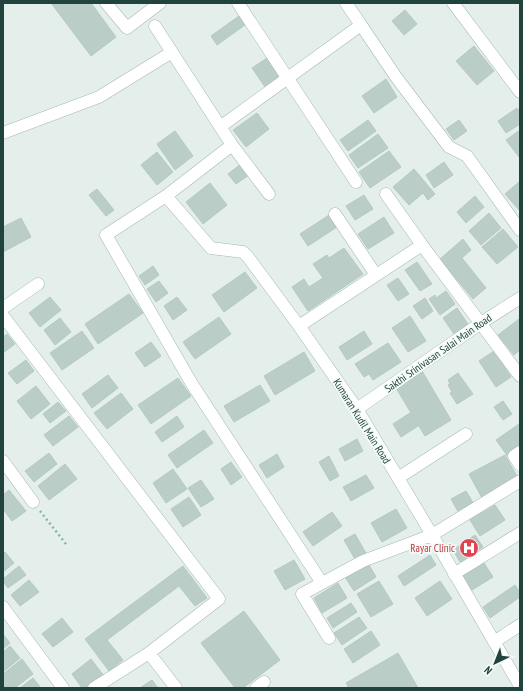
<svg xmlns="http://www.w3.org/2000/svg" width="523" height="691" font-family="'PT Sans Narrow',sans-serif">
<rect width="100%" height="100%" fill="#e4efeb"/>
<path fill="#bbcdc7" stroke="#b5c9c3" d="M51,3H91L116,37L91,56Z
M405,10L417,24L404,35L392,21Z
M239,16L245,25L217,45L211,36Z
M474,46L494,71L477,85L456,61Z
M267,58L279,76L265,87L252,68Z
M386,79L397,97L374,113L362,96Z
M517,108L520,112V124L506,133L498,121Z
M257,113L269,129L246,147L233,130Z
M368,120L376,131L348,151L340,140Z
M459,120L467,131L454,140L446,129Z
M520,130V157H519L506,140Z
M175,131L193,156L175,170L157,144Z
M378,134L388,148L358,168L349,155Z
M389,151L401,167L370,188L359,172Z
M157,152L173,172L157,185L141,165Z
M444,162L453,175L434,188L426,175Z
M241,164L249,175L236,184L228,174Z
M414,169L435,194L428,200L423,193L409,205L393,187Z
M520,181V211L505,194Z
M210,183L227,205L203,224L186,202Z
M97,189L114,210L106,216L89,195Z
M364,195L373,209L355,220L346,206Z
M475,196L484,207L466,223L457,212Z
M489,213L501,228L481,245L469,231Z
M329,215L337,227L308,246L300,234Z
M384,217L394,233L368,249L358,234Z
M21,218L31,237L3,252V227Z
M503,229L518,247L497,264L482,247Z
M463,239L471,250L462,258L486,288L473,299L440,259Z
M344,248L363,274L308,311L292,287L304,279L309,287L323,278L313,264L327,255L329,258Z
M417,262L432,284L420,291L405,270Z
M153,266L159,275L145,285L139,276Z
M245,272L257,288L224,312L212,295Z
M398,278L409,294L398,301L387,285Z
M159,281L168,293L156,302L147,289Z
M446,291L455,304L440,315L429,299L435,295L436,298Z
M129,294L143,313L98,344L85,324Z
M50,297L61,310L40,327L29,313Z
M177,297L187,310L173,320L164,306Z
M425,298L433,311L422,319L413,306Z
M457,308L468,324L454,334L443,318Z
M410,316L426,341L408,352L392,328Z
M219,317L231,334L195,359L183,342Z
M60,318L71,332L55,345L44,330Z
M519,319L520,350L514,355L498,335Z
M82,331L94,348L62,370L50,353Z
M364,331L372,344L347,360L339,347Z
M7,334L15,344L3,353V337Z
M151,342L161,356L145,367L135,353Z
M388,343L401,362L373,380L369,374L364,377L355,364Z
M494,351L511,377L496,387L479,361Z
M304,352L315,371L275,395L264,376Z
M26,360L34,371L17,384L8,373Z
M422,371L451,420L425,436L396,388Z
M458,373L473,394L457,404L450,393L452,392L448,385L450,384L448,380Z
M108,375L118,388L92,408L82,394Z
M178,378L191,396L151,424L138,405Z
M260,385L270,401L234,422L224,406Z
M36,386L50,404L31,419L17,401Z
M121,393L133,409L107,429L94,413Z
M503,401L512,414L503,420L494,407Z
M58,402L66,411L50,423L43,414Z
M410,413L418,426L401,437L393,424Z
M69,416L78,427L53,446L44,435Z
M177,416L184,427L162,442L155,432Z
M519,424L520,426V450L509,458L496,440Z
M204,430L213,443L177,468L168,455Z
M357,439L363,451L345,461L339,449Z
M49,453L57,464L34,482L25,471Z
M277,454L284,467L267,478L259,465Z
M505,455L518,478L482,498L469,474Z
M329,456L339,476L330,481L319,462Z
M231,462L242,477L231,485L221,469Z
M65,464L77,479L49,500L38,486Z
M173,469L187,489L166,503L153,483Z
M366,475L374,488L351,501L343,487Z
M201,480L214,499L201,507L188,488Z
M9,490L26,511L12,521L3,509V495Z
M466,491L475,506L460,515L451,499Z
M189,497L201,515L183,527L171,509Z
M495,505L505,520L480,536L470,520Z
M396,509L407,528L382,542L371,523Z
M332,512L342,526L313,546L303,532Z
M355,534L367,555L356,561L344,540Z
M475,535L483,547L460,562L453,550Z
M5,552L14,563L3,572V554Z
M430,555L436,565L404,586L398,576Z
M294,560L305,579L285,590L274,571Z
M368,563L376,577L354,591L345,577Z
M484,563L493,577L472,590L463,576Z
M19,566L26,575L8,588L3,581V579Z
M183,566L207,598L195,606L179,586L107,640L123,660L109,671L85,639Z
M29,580L39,592L20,606L11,595Z
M379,581L393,604L371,617L357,594Z
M440,581L452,599L427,616L415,598Z
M338,583L347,598L322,613L314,598Z
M515,585L520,592V597L490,618L483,607Z
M351,603L357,612L333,628L327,618Z
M244,611L280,660L243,688H235L201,643Z
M359,617L367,628L342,645L334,633Z
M62,618L73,632L53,647L42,634Z
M371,631L380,645L353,663L344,649Z
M3,634L10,643L3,649Z
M10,646L20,658L3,672V652Z
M398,653L418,688H349L346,683Z
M22,659L33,674L15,688H6L3,685V674Z
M91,659L104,676L89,688H82L72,674Z
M33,678L41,688H20Z
M152,680L158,688H140Z"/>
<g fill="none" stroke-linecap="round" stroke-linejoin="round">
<g stroke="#a6b8b3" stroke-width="13">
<path id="minor" d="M106,3L127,28L160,3
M238,3L356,182
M346,3L361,25
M453,3L520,92
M155,26L232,145L166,196L106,235L192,384L322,583
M220,127L361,25L396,77L449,147L467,156L520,230
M3,133L99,97L172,52
M232,145L269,194
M386,194L422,245L520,376
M166,196L211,248L243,252L248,257L299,326L357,409L432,535L520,686
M335,214L376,275
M3,308L38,284
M3,316L219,599L149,653L94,688
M299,326L422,245
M357,409L481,323L520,298
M520,452L514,456L520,465
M3,461L33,502
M398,478L466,434
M454,574L520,533
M3,607L63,688
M329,638L302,594L363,561L432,535L520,481
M494,642L520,625
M149,653L176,688
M256,688L264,682"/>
</g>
<path stroke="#81b6aa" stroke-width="2.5" stroke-dasharray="2 3" stroke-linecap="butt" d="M40,511L66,544"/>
<use href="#minor" stroke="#fff" stroke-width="12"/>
</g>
<defs>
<g id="hospital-disc" transform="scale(1)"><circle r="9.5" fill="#e0444e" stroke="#f5fbf8"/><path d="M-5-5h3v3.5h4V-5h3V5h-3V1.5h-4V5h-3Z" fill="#fff"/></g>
</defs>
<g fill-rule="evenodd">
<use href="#hospital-disc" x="469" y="548"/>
</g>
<g text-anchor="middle" stroke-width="3.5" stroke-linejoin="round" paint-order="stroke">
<g font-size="11" fill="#21433d" stroke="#f5fbf8">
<text transform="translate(438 353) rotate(-35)" y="4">Sakthi Srinivasan Salai Main Road</text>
<text transform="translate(362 421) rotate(58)" y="4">Kumaran Kudil Main Road</text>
</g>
<g font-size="11" fill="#be3a42" stroke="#f5fbf8" text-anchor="end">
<text x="455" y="552">Rayar Clinic</text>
</g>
</g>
<rect width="523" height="691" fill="none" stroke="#21433d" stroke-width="8"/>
<g transform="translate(495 663) rotate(223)" stroke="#f5fbf8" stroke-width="3" paint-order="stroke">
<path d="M0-3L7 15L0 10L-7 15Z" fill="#21433d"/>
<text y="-6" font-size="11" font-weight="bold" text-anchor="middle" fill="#21433d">N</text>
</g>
</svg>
